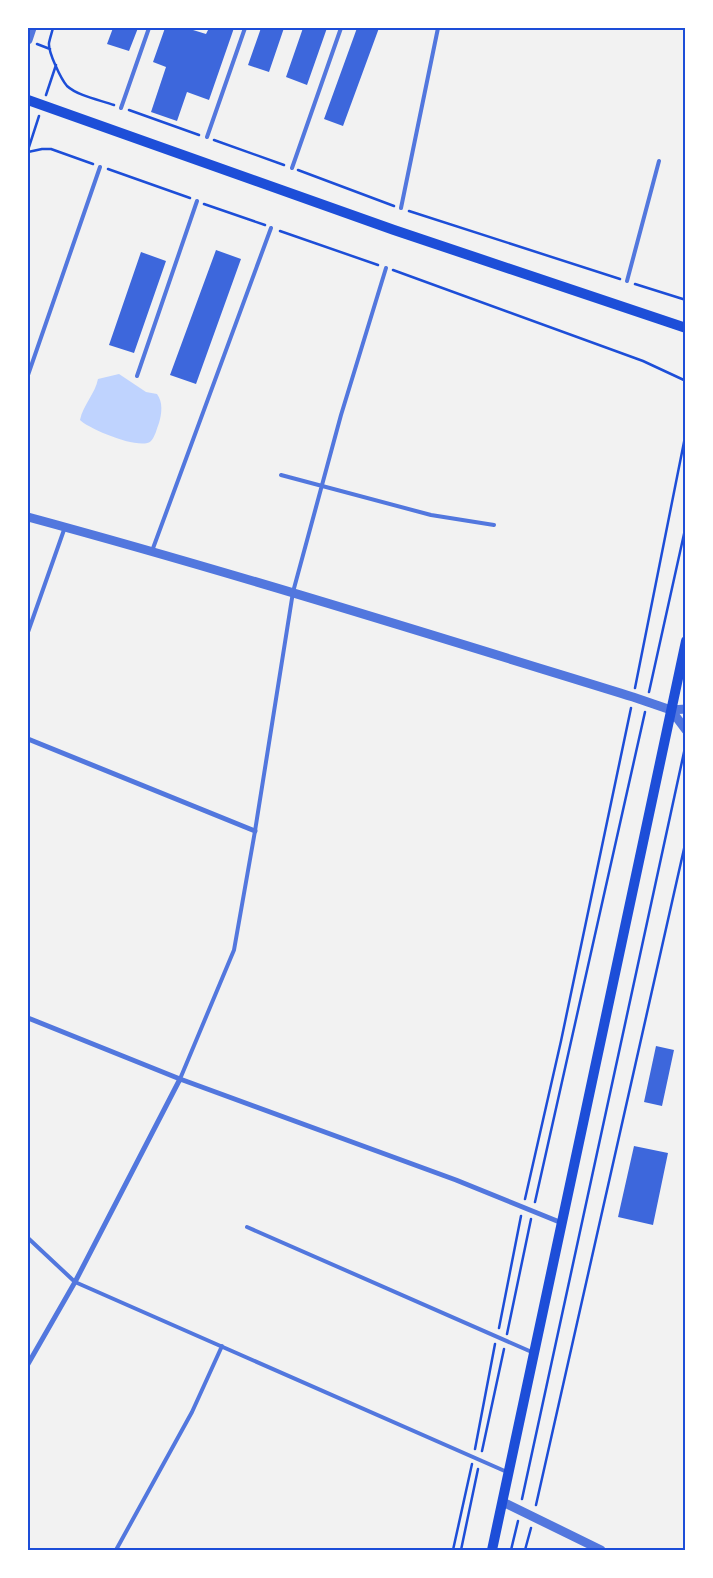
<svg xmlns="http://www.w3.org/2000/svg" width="713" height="1578" font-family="Overpass,sans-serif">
<rect width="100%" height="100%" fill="#f2f2f2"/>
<path fill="#bfd3fe" d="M119,374L146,392L157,394C163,402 162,413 159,423C157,428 155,437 151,441C141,451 89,429 80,420C83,405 95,394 98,379Z"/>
<path fill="#3d67dc" d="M113,28H138L129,51L107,44Z
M165,28H193V30L206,34L209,28H234L209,100L187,92L177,121L151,112L166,67L153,62Z
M261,28H284L269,72L248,65Z
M303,28H327L307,85L286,77Z
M357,28H379L343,126L324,119Z
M216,250L241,259L196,384L170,375Z
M141,252L166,261L134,353L109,345Z
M656,1046L674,1050L662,1106L644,1102Z
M634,1146L668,1153L653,1225L618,1217Z"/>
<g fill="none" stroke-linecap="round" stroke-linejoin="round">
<path stroke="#1d4ed8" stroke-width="2.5" d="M53,28C52,32 50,38 49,43C48,52 61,79 67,86C78,96 100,100 114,105
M37,44L50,49
M46,95L56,65
M129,110L199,135
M214,140L284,165
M28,150L39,116
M28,152L42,149H51L93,164
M108,169L190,198
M298,170L394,206
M204,204L265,225
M409,211L620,279
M280,231L378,265
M393,270L643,361L686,381
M635,284L686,300
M635,688L686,432
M649,692L686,525
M525,1199L561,1041L631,708
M535,1202L645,712
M499,1328L521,1216
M507,1334L531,1219
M475,1449L495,1344
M482,1451L504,1349
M522,1499L686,743
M536,1505L686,840
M453,1550L472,1464
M461,1550L478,1469
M511,1550L518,1521
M525,1550L531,1528"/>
<path stroke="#5277de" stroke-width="4" d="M121,108L149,28
M207,137L245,28
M292,168L341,28
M401,208L438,28
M627,281L659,161
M28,375L100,167
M137,376L197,201
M281,475L431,515L494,525
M152,551L271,228
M28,632L65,527
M180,1079L234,950L255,831L293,592L341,415L386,268
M247,1227L534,1353
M28,1238L75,1282L507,1472
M116,1550L192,1412L222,1346"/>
<path stroke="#5277de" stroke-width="5" d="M28,739L255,831
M28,1018L180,1079L456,1180L562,1223
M28,1364L75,1282L180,1079"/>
<path stroke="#5277de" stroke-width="9" d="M28,40L32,28
M28,517C231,572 432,635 633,697L671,710L686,709
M671,710L686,730
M503,1502L601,1550"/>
<path stroke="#1d4ed8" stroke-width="10" d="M28,100L394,230L686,328
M492,1550L686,641"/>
</g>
<rect width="713" height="1578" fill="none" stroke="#ffffff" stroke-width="58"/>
<rect x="29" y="29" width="655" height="1520" fill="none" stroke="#1d4ed8" stroke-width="2"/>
</svg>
